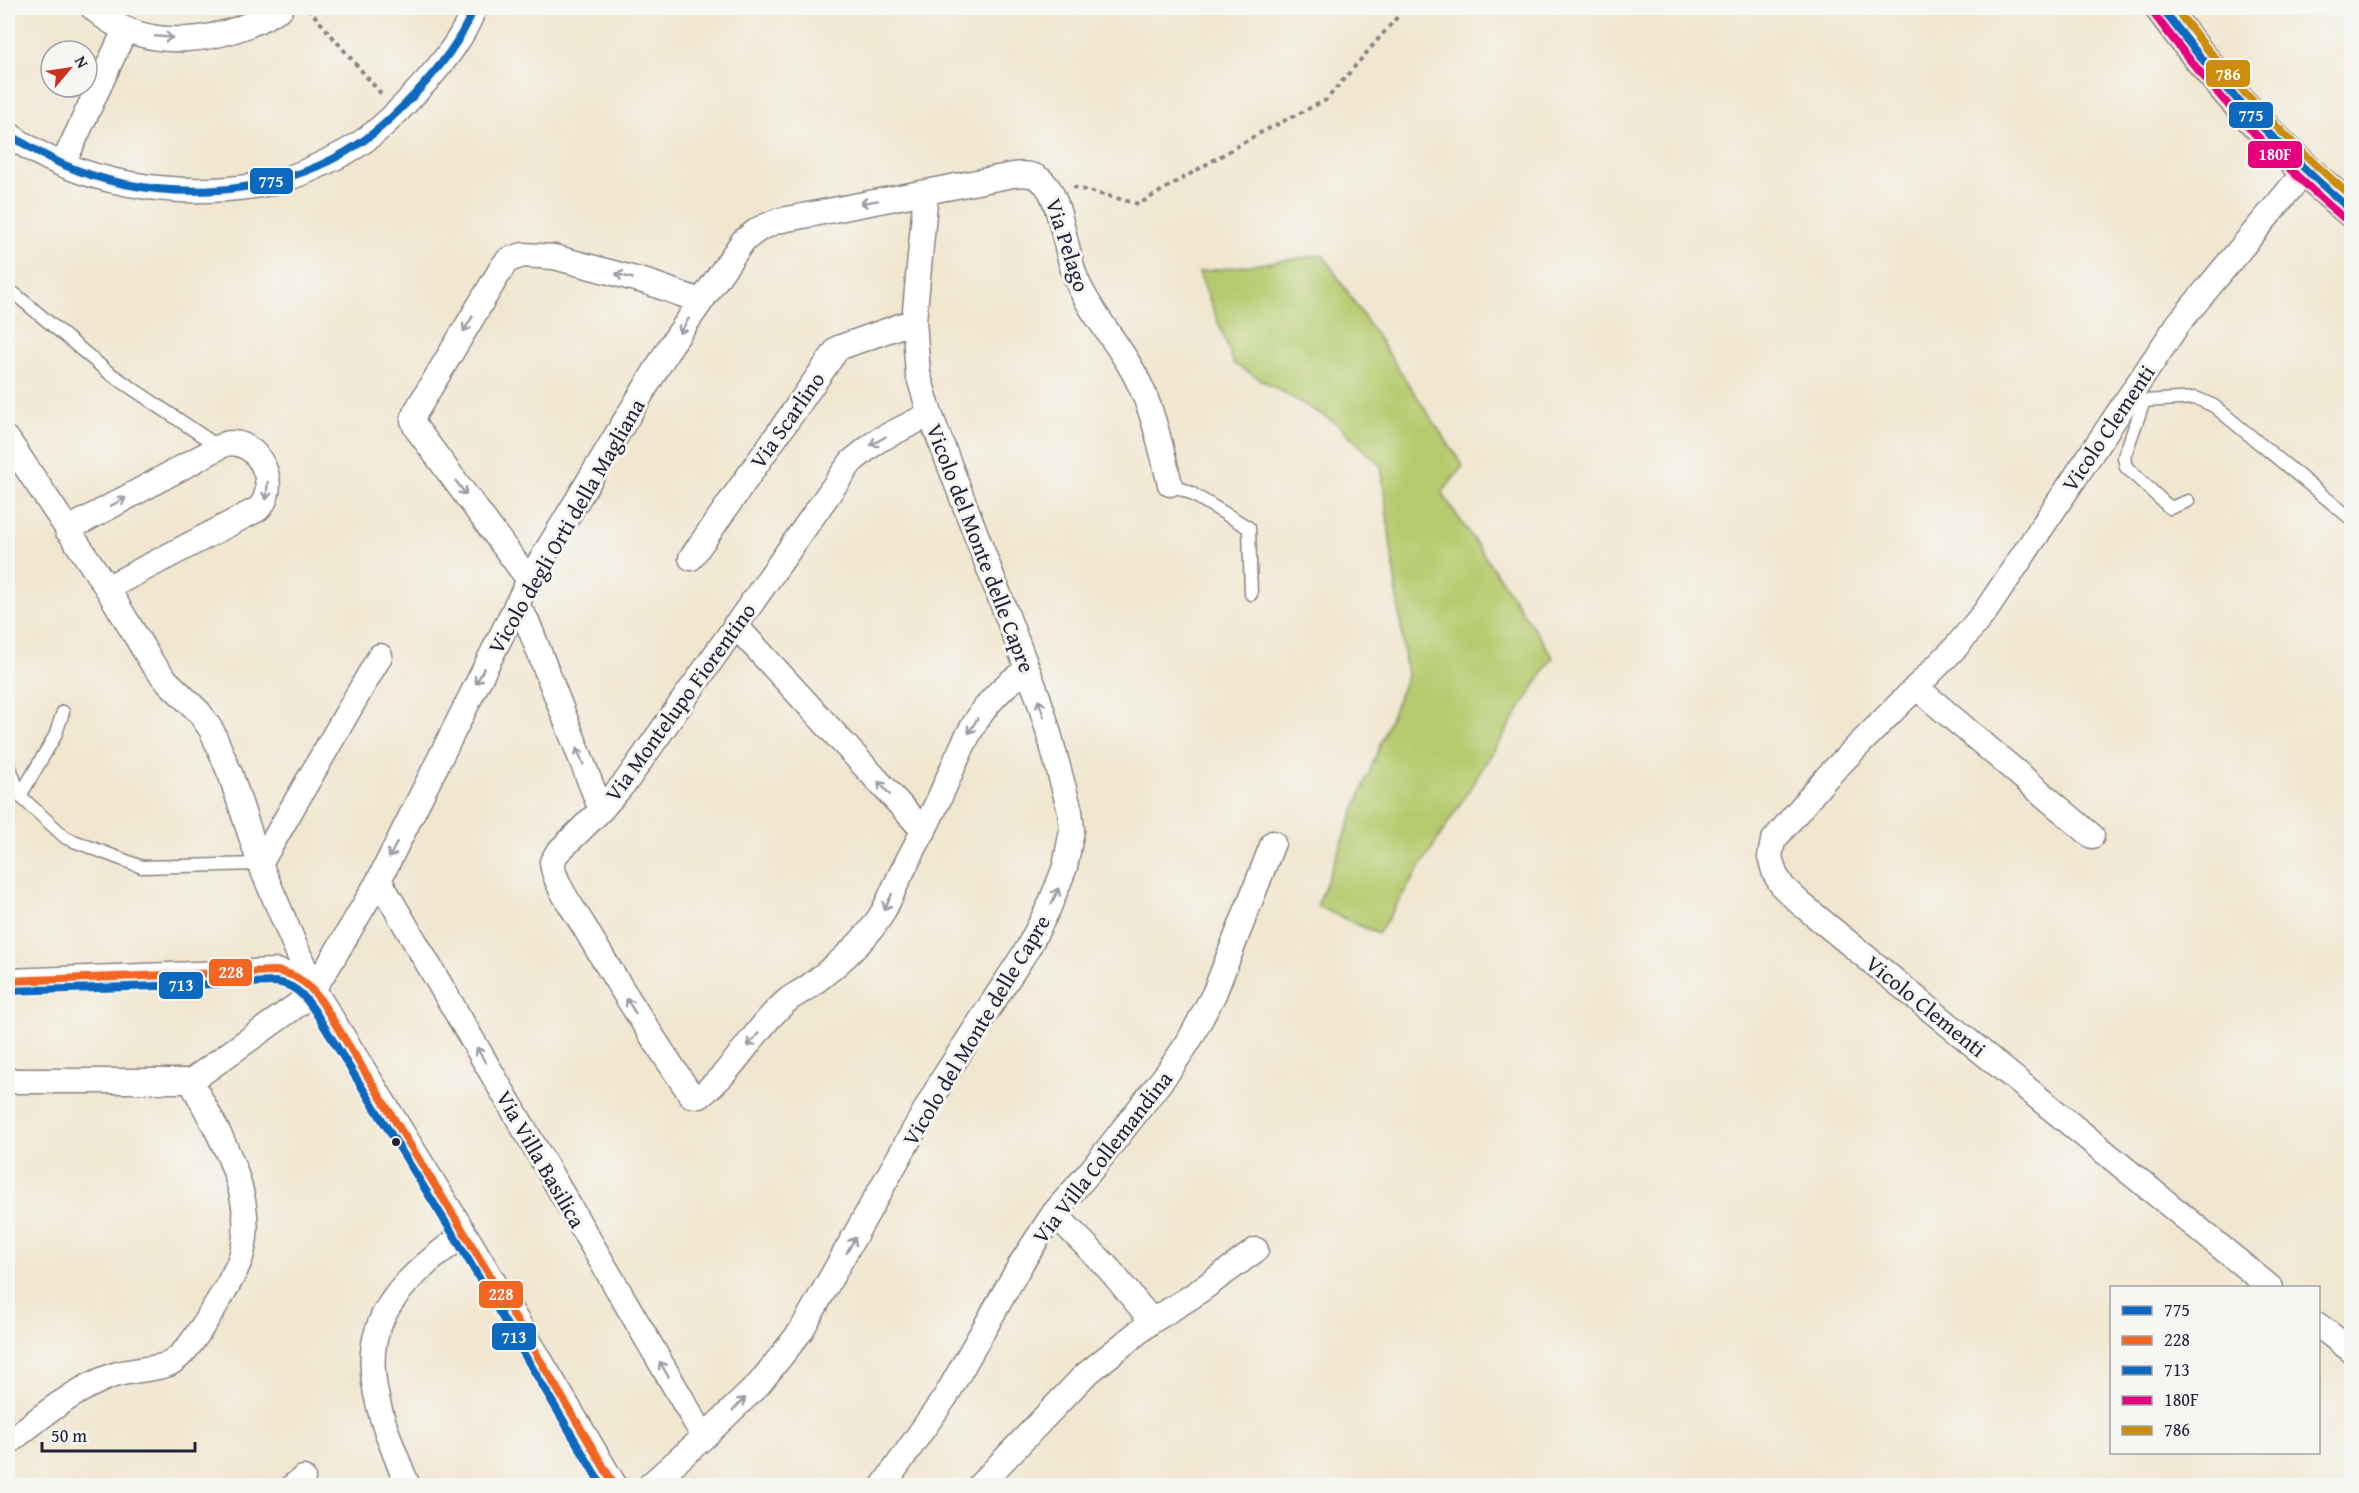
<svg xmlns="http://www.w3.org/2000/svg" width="2359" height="1493" font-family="'Gentium Book Plus',serif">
<rect width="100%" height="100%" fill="#f6f6f2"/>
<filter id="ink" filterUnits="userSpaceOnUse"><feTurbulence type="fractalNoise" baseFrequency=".0167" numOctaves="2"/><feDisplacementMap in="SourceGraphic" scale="12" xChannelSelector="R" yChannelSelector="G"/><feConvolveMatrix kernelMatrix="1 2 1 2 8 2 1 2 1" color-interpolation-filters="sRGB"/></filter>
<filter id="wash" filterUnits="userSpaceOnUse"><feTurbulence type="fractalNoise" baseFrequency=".008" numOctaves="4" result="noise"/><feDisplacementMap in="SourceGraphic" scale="24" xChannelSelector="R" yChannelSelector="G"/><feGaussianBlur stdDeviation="1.35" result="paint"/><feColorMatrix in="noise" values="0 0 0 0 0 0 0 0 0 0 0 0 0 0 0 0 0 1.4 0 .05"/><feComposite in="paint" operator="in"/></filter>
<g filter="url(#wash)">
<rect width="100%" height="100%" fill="#f1e6cf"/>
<path fill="#b5ca6d" stroke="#6c7654" stroke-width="1.5" d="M1323,255L1463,466L1442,493L1553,657L1378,934L1317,906L1407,676L1381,466L1336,423L1234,364L1199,272Z"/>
</g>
<g filter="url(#ink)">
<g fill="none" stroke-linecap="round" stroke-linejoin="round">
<g stroke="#8a8485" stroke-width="15">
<path id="service" d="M15,294L108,372L219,447
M2130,396L2144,401L2196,398L2214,406L2349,517
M2144,401L2124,457L2126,467L2170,508L2188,501
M1170,484L1189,492L1249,528L1251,594
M8,762L20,796L66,838L142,867L260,864
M20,796L55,736L63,712"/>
</g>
<g stroke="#8a8485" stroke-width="27">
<path id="minor" d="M93,8C144,56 227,43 281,8
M8,134C78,185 176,199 261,185C289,181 321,165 346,152C374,137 397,113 418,90C440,67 464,37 474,8
M63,164L125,30
M930,414L877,441L851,462L627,780L601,810L557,853L552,862C554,884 573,908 585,928C618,985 654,1040 691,1095L700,1096C736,1069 755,1027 789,999C796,994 805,990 812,984C836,966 864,942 880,917C888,904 893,890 900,876C913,850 927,825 939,799C963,746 975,703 1027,670
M8,440L107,588L152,663L166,680L199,712L212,731L231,776L260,864
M67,530L225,444C258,436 282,487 258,509L107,588
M691,558L838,348L914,321
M529,580L416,428L413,420L415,413L503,266L508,260L523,255L554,257L650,283L700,301
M516,605L527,621L601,810
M735,625L924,831
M380,656L260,864L314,990L465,1234L615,1486
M1916,687L2092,836
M379,880L704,1437
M8,981L276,971L301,978L314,990
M8,1081H191L307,998L329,965L379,880L529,580L671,345L743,241L759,229L777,221L1013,175C1026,173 1037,174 1046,185C1061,201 1066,257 1077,281C1092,316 1120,344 1137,379C1154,412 1161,449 1170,484
M1054,1213L1109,1269L1152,1321
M2271,1288L1801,904L1783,887L1775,874L1770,857L1773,841L1827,777L1956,647L1985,612L2178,324L2305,171
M2318,1325L2352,1351
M8,1443C39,1418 76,1388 114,1375C128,1370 163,1369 172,1362C190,1350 202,1326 214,1308C223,1293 233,1278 240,1260C261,1199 218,1133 191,1081
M293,1486L303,1478
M408,1486C357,1365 349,1315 465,1234
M649,1486L704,1437L759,1384L801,1331L944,1077L1028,948L1049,907L1065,867L1072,830L1070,811L1048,730L1038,697L930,414L918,374L914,321L926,192
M883,1486L946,1396L1022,1262L1054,1213L1093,1168L1168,1072L1189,1041L1214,994L1273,843
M979,1486L1084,1376L1152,1321L1191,1297L1256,1250"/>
</g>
<g stroke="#8a8485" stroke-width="36">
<path id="secondary" d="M2162,8C2217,83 2279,151 2352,211"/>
</g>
<path stroke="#8a8485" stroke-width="4" stroke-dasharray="4.5 4.5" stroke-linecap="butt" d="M308,8L383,96
M1073,187L1139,204L1258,134L1326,100L1405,8"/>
<use href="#service" stroke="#fff" stroke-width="12"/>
<use href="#minor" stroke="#fff" stroke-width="24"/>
<use href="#secondary" stroke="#fbe5cf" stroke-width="33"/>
<g stroke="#f6f6f2" stroke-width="12">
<path id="bus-1" d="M2162,8C2218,83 2280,150 2352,211
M8,134C26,145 44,156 64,165C156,204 273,200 357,145C379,131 397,113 415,94C439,68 461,41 474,8"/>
</g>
<g stroke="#f6f6f2" stroke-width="12">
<path id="bus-2" d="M8,981L276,971C298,974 311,986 323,1004L465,1234L615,1486"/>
</g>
<g stroke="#f6f6f2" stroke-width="12">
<path id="bus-3" d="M8,991L275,982C294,984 304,995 314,1010L456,1239L602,1486"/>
</g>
<g stroke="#f6f6f2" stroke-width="12">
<path id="bus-4" d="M2154,14C2211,90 2273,158 2345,219"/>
</g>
<g stroke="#f6f6f2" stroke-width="12">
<path id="bus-5" d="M2175,8C2227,77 2285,140 2352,197"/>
</g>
<use href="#bus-1" stroke="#0c69bf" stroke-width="8"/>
<use href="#bus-2" stroke="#f26522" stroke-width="8"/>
<use href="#bus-3" stroke="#0c69bf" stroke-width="8"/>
<use href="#bus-4" stroke="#e5007d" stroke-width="8"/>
<use href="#bus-5" stroke="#cc8c0c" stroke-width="8"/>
</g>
<defs><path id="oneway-shaft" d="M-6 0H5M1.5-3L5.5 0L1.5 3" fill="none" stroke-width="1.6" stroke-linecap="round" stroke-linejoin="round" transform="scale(1.5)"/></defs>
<g stroke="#9c9ca7">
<use href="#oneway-shaft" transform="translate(164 37) rotate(5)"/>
<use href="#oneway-shaft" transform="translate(869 202) rotate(170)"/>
<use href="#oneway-shaft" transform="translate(624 276) rotate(-164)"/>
<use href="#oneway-shaft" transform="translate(468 324) rotate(121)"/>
<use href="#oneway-shaft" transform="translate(684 326) rotate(123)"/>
<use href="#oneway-shaft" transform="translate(878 441) rotate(150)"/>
<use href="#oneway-shaft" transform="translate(461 488) rotate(53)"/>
<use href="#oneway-shaft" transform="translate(267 491) rotate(95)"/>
<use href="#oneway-shaft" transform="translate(118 502) rotate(-28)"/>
<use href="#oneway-shaft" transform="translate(480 676) rotate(117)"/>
<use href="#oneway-shaft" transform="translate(1041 708) rotate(-108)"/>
<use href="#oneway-shaft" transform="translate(973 726) rotate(120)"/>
<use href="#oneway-shaft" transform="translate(580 756) rotate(-112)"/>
<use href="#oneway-shaft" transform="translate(884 788) rotate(-132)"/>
<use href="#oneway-shaft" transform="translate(393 850) rotate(117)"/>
<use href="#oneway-shaft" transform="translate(1055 896) rotate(-66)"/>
<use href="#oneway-shaft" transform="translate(888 902) rotate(116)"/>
<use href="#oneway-shaft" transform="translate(631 1006) rotate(-122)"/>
<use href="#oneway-shaft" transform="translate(753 1040) rotate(129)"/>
<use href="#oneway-shaft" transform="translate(481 1055) rotate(-120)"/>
<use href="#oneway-shaft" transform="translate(851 1245) rotate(-61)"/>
<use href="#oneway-shaft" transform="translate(664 1369) rotate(-120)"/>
<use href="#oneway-shaft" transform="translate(739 1404) rotate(-45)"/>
</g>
</g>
<circle fill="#22223b" stroke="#f6f6f2" stroke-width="2" cx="396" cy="1142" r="5"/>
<g text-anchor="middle" stroke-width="6" stroke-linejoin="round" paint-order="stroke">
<g font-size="22" fill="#22223b" stroke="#f6f6f2">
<text transform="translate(1068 245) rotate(72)" y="8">Via Pelago</text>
<text transform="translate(787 420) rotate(-55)" y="8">Via Scarlino</text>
<text transform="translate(2108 428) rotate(-56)" y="8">Vicolo Clementi</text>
<text transform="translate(566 526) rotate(-60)" y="8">Vicolo degli Orti della Magliana</text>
<text transform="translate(981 548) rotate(69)" y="8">Vicolo del Monte delle Capre</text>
<text transform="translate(680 702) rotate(-54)" y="8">Via Montelupo Fiorentino</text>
<text transform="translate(1926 1006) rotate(39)" y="8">Vicolo Clementi</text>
<text transform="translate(976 1030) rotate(-59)" y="8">Vicolo del Monte delle Capre</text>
<text transform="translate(1102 1157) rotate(-52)" y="8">Via Villa Collemandina</text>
<text transform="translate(541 1159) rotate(60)" y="8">Via Villa Basilica</text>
</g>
</g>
<g stroke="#f6f6f2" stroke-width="2">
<rect x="2205" y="59" width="46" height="29" rx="6" fill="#cc8c0c"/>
<rect x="2228" y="101" width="46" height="28" rx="6" fill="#0c69bf"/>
<rect x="2247" y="140" width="56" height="29" rx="6" fill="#e5007d"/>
<rect x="249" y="167" width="45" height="28" rx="6" fill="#0c69bf"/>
<rect x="208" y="958" width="45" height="29" rx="6" fill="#f26522"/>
<rect x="158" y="971" width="46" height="29" rx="6" fill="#0c69bf"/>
<rect x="478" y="1280" width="46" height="29" rx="6" fill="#f26522"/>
<rect x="491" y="1322" width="46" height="29" rx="6" fill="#0c69bf"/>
</g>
<g font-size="16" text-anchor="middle" font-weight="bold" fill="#fff">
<text x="2228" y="80">786</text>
<text x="2251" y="121">775</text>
<text x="2275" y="160">180F</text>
<text x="271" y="187">775</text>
<text x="231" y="978">228</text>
<text x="181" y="991">713</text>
<text x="501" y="1300">228</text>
<text x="514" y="1343">713</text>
</g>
<rect width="2359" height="1493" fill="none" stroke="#f6f6f2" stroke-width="30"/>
<rect x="2110" y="1286" width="210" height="168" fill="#f6f6f2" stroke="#a1a1a9" stroke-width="1.5"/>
<rect x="2122" y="1306" width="30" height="9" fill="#0c69bf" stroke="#a1a1a9" stroke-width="1.5"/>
<text x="2164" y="1316" font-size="18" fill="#22223b">775</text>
<rect x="2122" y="1336" width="30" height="9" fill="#f26522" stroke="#a1a1a9" stroke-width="1.5"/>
<text x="2164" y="1346" font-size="18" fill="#22223b">228</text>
<rect x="2122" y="1366" width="30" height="9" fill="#0c69bf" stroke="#a1a1a9" stroke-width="1.5"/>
<text x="2164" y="1376" font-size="18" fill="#22223b">713</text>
<rect x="2122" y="1396" width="30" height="9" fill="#e5007d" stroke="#a1a1a9" stroke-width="1.5"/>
<text x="2164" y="1406" font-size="18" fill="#22223b">180F</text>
<rect x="2122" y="1426" width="30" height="9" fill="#cc8c0c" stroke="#a1a1a9" stroke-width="1.5"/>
<text x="2164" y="1436" font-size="18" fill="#22223b">786</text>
<g transform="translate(69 69) rotate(61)"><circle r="28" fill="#f6f6f2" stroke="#a1a1a9" stroke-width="1.5"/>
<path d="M0-4.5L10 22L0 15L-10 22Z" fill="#c8321e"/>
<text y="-9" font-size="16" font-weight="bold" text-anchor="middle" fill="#22223b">N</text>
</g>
<path d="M42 1442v9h153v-9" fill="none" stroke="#22223b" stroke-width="3"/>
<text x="51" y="1442" font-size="18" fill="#22223b" stroke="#f6f6f2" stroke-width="4.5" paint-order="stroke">50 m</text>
</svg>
